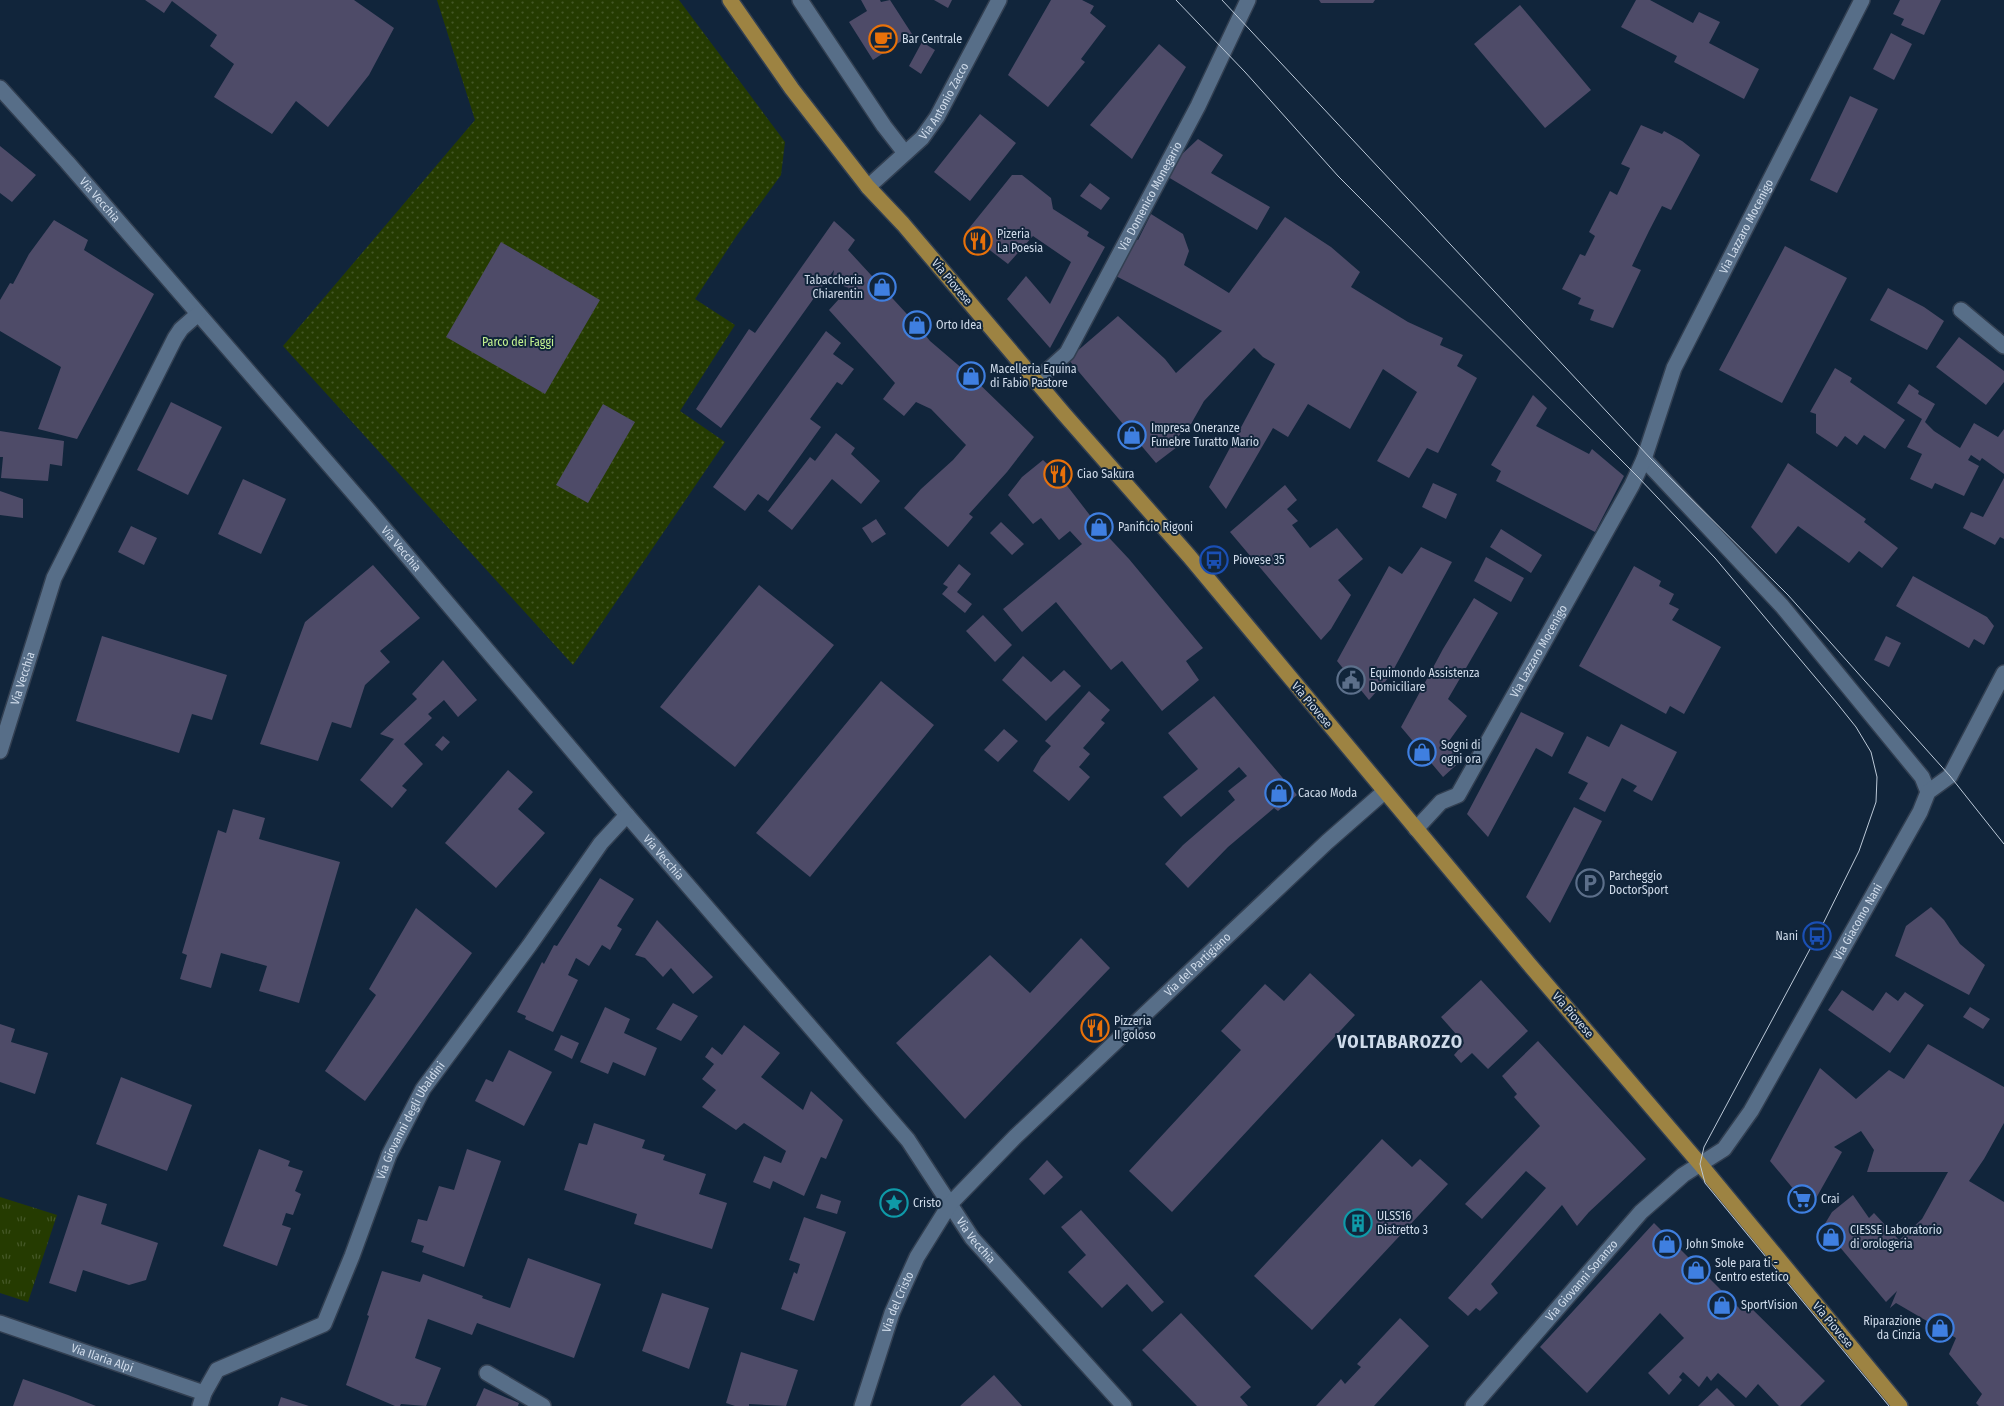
<svg xmlns="http://www.w3.org/2000/svg" width="2004" height="1406" font-family="'Fira Sans Condensed',sans-serif">
<defs>
<pattern id="grass-tufts" width="24" height="20" patternUnits="userSpaceOnUse" patternTransform="scale(1.25)"><rect width="24" height="20" fill="#253b01"/><path d="M3 7l-1-3M5 7V3M7 7l1-3M15 17l-1-3M17 17v-4M19 17l1-3" fill="none" stroke="#445726"/></pattern>
<pattern id="park-dots" width="8" height="8" patternUnits="userSpaceOnUse" patternTransform="scale(1.25)"><rect width="8" height="8" fill="#253b01"/><path d="M2 2h.1M6 6h.1" fill="none" stroke="#445726" stroke-width="1.8" stroke-linecap="round"/></pattern>
</defs>
<rect width="100%" height="100%" fill="#11253b"/>
<path fill="url(#grass-tufts)" d="M0,1197L57,1215L28,1302L0,1293Z"/>
<path fill="url(#park-dots)" d="M437,0H679L785,142L781,175L737,235L695,299L735,325L680,411L725,442L573,665L283,346L475,120Z"/>
<path fill="#4e4b68" d="M145,0H354L394,28L369,75L328,127L296,101L272,134L214,97L234,64L210,46L217,35L172,1L164,13Z
M861,0H880L881,2L890,0L912,34L873,60L849,22L867,11Z
M934,0H952L948,8Z
M1051,0H1082L1094,6L1090,13L1106,26L1081,59L1085,62L1048,107L1008,75Z
M1319,0H1375L1373,3H1321Z
M1636,0H1650L1693,23L1699,12L1720,22L1709,43L1759,69L1744,99L1674,62L1677,56L1621,27Z
M1900,0H1941L1924,35L1901,25L1904,19L1893,14Z
M1520,5L1591,90L1545,128L1474,44Z
M1891,33L1912,44L1894,80L1873,69Z
M922,42L935,50L921,74L909,66Z
M1159,44L1186,67L1132,159L1090,125Z
M1850,96L1878,109L1837,193L1810,180Z
M980,114L1016,143L970,201L934,172Z
M1641,125L1662,134L1664,131L1682,141L1700,155L1671,210L1662,206L1649,231L1632,266L1641,270L1613,328L1590,320L1594,310L1578,304L1581,298L1562,289L1580,254L1585,256L1595,236L1589,232L1610,191L1617,195L1630,168L1621,164Z
M1198,139L1223,155L1211,173L1270,207L1257,230L1168,177L1181,155Z
M0,146L36,175L12,202L0,193Z
M1012,175H1022L1051,198L1053,209L1089,232L1087,236L1105,247L1050,348L1007,299L1026,276L1050,304L1071,262L1033,236L1008,264L966,232Z
M1090,183L1110,198L1101,210L1080,196Z
M1151,214L1183,234L1189,251L1184,265L1229,293L1285,217L1331,247L1360,272L1351,287L1408,322L1443,338L1440,345L1463,355L1457,366L1477,378L1438,453L1427,448L1409,478L1377,461L1417,392L1383,369L1350,429L1308,404L1288,437L1273,428L1226,509L1209,487L1275,364L1263,357L1254,348L1204,401L1191,424L1173,441L1177,447L1156,463L1068,359L1118,316L1165,359L1176,373L1222,331L1114,275L1135,238L1138,240Z
M54,220L88,240L84,250L154,294L77,439L38,429L61,367L0,331V300L10,283L13,284L29,254Z
M834,221L855,240L848,250L917,325L930,341L971,376L1034,437L1007,472L969,514L973,517L948,547L904,508L921,489L953,460L966,445L931,409L916,402L904,416L883,399L895,383L829,310L849,288L832,282L834,270L721,428L696,409L749,329L755,333Z
M501,242L600,300L545,394L446,337Z
M1785,246L1847,278L1782,403L1719,370Z
M1888,288L1924,307L1944,321L1927,350L1870,320Z
M826,331L841,343L833,354L854,369L842,385L837,382L810,419L821,427L768,501L758,494L745,511L713,487Z
M1959,337L2004,371V382L1986,405L1936,367Z
M1835,368L1852,378L1850,382L1905,420L1885,449L1864,435L1857,445L1845,436L1837,447L1816,433V414L1810,412Z
M1909,384L1919,391L1918,394L1935,404L1925,422L1934,431L1960,448L1974,423L1998,437L2004,429V474L1982,458L1980,461L1971,455L1968,460L1979,466L1964,496L1935,483L1932,489L1910,479L1922,454L1907,447L1922,419L1897,403Z
M1533,395L1547,408L1536,426L1589,454L1592,449L1624,476L1595,532L1496,481L1501,471L1491,465Z
M171,402L222,427L188,495L137,470Z
M603,404L635,422L588,503L556,485Z
M0,431L64,441L62,466L50,464L48,481L1,478L3,457H0Z
M836,433L855,448L851,454L880,481L861,504L832,479L792,530L768,511L810,457L815,461Z
M1043,460L1058,474L1099,527L1129,559L1203,648L1186,661L1199,680L1162,711L1122,661L1111,670L1056,602L1022,632L1003,609L1082,544L1070,531L1059,540L1041,518L1033,524L1008,495L1022,477Z
M1788,463L1866,519L1864,522L1898,548L1882,568L1859,551L1849,563L1798,526L1776,554L1751,527Z
M2004,478V539L2000,537L1995,545L1963,528L1971,512L1983,517Z
M243,479L286,499L261,554L218,534Z
M1433,483L1457,494L1446,519L1422,507Z
M1285,485L1297,500L1287,509L1298,521L1292,525L1310,548L1337,528L1363,559L1338,580L1351,595L1331,629L1321,640L1230,532Z
M0,491L23,499V518L0,515Z
M876,519L886,534L872,543L862,528Z
M1001,522L1024,544L1012,555L990,533Z
M131,526L157,538L144,565L118,552Z
M1501,529L1542,555L1531,573L1490,547Z
M1421,547L1452,562L1390,676L1369,700L1337,661L1389,566L1402,574Z
M1486,557L1524,578L1511,602L1474,581Z
M959,564L971,574L957,592L972,604L965,613L942,594L948,587L943,584Z
M373,565L420,618L380,651L390,662L365,685L351,728L332,722L318,761L260,744L305,622Z
M1634,566L1661,581L1659,586L1674,594L1669,604L1679,609L1672,620L1721,647L1684,714L1670,706L1666,714L1579,666Z
M1913,576L1987,617L1994,626L1984,645L1974,639L1969,648L1896,606Z
M759,585L834,645L735,767L660,707Z
M1474,598L1498,613L1448,699L1467,716L1449,741L1464,758L1443,777L1401,727L1443,649Z
M983,615L1012,645L995,662L966,631Z
M102,636L227,675L212,720L192,714L179,753L76,721Z
M1886,636L1901,643L1889,667L1874,660Z
M1023,656L1051,682L1064,670L1081,686L1046,721L1002,680Z
M443,660L477,700L458,717L444,700L428,714L432,718L404,744L423,764L402,786L407,790L392,808L360,780L394,739L380,734L417,699L412,694Z
M881,681L934,725L810,877L756,833Z
M1089,691L1110,710L1101,720L1105,723L1083,748L1090,754L1079,767L1090,777L1069,801L1033,771L1041,757L1051,746L1045,741Z
M1214,696L1297,795L1278,811L1274,808L1228,847L1188,888L1165,864L1183,845L1235,800L1228,791L1247,776L1239,767L1181,817L1163,797L1198,769L1168,733Z
M1521,712L1564,733L1552,757L1536,748L1488,837L1467,814Z
M1621,724L1677,752L1652,801L1633,791L1637,786L1622,778L1605,812L1579,799L1588,783L1568,773L1587,736L1609,747Z
M1004,729L1018,741L998,762L984,750Z
M443,736L450,742L442,751L435,745Z
M508,770L533,792L518,809L545,833L496,888L445,843Z
M1574,807L1602,821L1550,923L1526,897Z
M233,809L265,818L259,839L340,862L299,1003L259,991L267,966L221,953L211,988L180,979L187,955L182,953L218,830L226,833Z
M600,878L634,899L617,926L622,929L610,950L602,945L589,966L576,958L568,975L578,980L553,1032L525,1019L526,1016L517,1012L542,962L544,964L554,945L557,946Z
M1931,907L1944,920L1960,944L1985,965L1969,995L1895,956L1906,926Z
M416,908L472,953L365,1101L325,1071L376,995L369,989Z
M657,920L713,977L693,994L671,968L663,977L645,958L635,955Z
M1081,938L1110,968L965,1119L896,1043L990,955L1030,993Z
M1310,973L1355,1015L1172,1212L1129,1171L1241,1050L1221,1031L1265,984L1284,1001Z
M1481,980L1528,1031L1488,1069L1472,1053L1461,1063L1454,1055L1464,1043L1441,1017Z
M1842,990L1873,1011L1886,992L1898,1001L1905,992L1924,1005L1890,1053L1828,1010Z
M673,1003L698,1016L681,1041L656,1029Z
M605,1007L630,1019L624,1033L657,1048L645,1076L613,1062L608,1074L580,1062Z
M1970,1007L1990,1019L1983,1029L1963,1017Z
M0,1024L15,1029L11,1042L48,1053L35,1094L0,1082Z
M744,1025L780,1053L761,1077L803,1110L811,1091L843,1120L826,1159L821,1157L804,1196L773,1181L770,1189L753,1182L764,1156L781,1163L786,1151L744,1123L736,1130L702,1107L716,1090L702,1079L714,1064L705,1057L712,1047L722,1055Z
M561,1035L579,1043L572,1059L554,1050Z
M1538,1041L1646,1159L1589,1212L1577,1226L1562,1205L1491,1284L1498,1293L1480,1311L1476,1308L1468,1316L1448,1298L1546,1188L1526,1171L1482,1219L1465,1204L1540,1126L1514,1097L1517,1094L1502,1076Z
M1928,1044L2004,1087V1123L1984,1159L1969,1181L2004,1202V1406H1979L1976,1403L1982,1394L1949,1354L1956,1338L1896,1303L1890,1308L1897,1291L1886,1302L1823,1227L1832,1212L1853,1195L1869,1218L1874,1213L1899,1240L1922,1219L1948,1172H1867L1874,1150L1861,1131L1834,1147L1842,1152L1810,1209L1770,1161L1820,1068L1856,1099L1889,1070L1904,1079Z
M509,1050L552,1072L524,1126L475,1101L486,1079L493,1082Z
M121,1077L192,1105L167,1171L96,1144Z
M594,1123L645,1140L642,1148L665,1155L663,1160L706,1174L699,1194L727,1203L712,1249L634,1224L637,1214L564,1190L579,1143L587,1145Z
M1382,1139L1412,1167L1420,1159L1448,1184L1312,1330L1254,1276Z
M259,1149L290,1161L288,1166L303,1171L295,1191L301,1194L293,1215L286,1213L282,1225L291,1228L277,1266L223,1246Z
M467,1149L501,1161L464,1267L422,1252L424,1246L411,1242L418,1219L427,1221L439,1186L454,1190Z
M1047,1160L1063,1177L1044,1195L1029,1179Z
M821,1194L841,1201L837,1214L816,1208Z
M78,1195L107,1204L101,1224L158,1243L146,1280L129,1285L83,1270L76,1292L49,1283Z
M1081,1210L1164,1302L1152,1312L1127,1284L1102,1308L1068,1272L1086,1255L1061,1227Z
M804,1217L846,1232L814,1321L781,1309L794,1272L797,1274L800,1264L789,1260Z
M1654,1223L1741,1310L1748,1305L1825,1381L1800,1406H1779L1758,1384L1746,1398L1718,1373L1711,1381L1707,1376L1699,1387L1683,1372L1679,1377L1682,1380L1669,1395L1648,1373L1684,1338L1660,1313L1587,1393L1540,1347Z
M528,1258L601,1284L574,1358L477,1323L472,1335L428,1319L415,1358L441,1368L426,1406L401,1404L400,1406H395L346,1385L369,1316L367,1315L382,1271L420,1282L423,1274L483,1296L482,1298L510,1308Z
M662,1293L709,1308L689,1369L642,1351Z
M1181,1313L1251,1387L1240,1397L1248,1406H1197L1142,1350Z
M1400,1318L1429,1346L1374,1406H1316L1341,1379L1345,1384L1361,1367L1357,1364Z
M741,1352L798,1370L786,1406L749,1404V1406H735L726,1403Z
M994,1375L1022,1406H960Z
M23,1379L68,1395L96,1406H13Z
M484,1388L519,1403L518,1406H476Z
M1717,1388L1735,1406H1698Z
M281,1397L309,1406H278Z"/>
<g fill="none" stroke-linecap="round" stroke-linejoin="round">
<g stroke="#323f51" stroke-width="18">
<g id="minor">
<path d="M800,0L884,126L905,153"/>
<path id="s1" d="M0,88L67,162L370,512L627,815L908,1140L972,1238L1124,1406"/>
<path id="s2" d="M868,187L922,138L937,117L999,0"/>
<path d="M1961,310L2004,346"/>
<path id="s3" d="M1036,381L1067,353L1198,106L1248,0"/>
<path d="M1644,459L1782,606L1922,777L1928,792"/>
<path id="s4" d="M0,751L54,578L175,338L181,329L198,314"/>
<path id="s5" d="M1416,829L1441,802L1458,795L1632,485L1644,459L1674,368L1862,0"/>
<path id="s6" d="M0,1323L204,1393"/>
<path d="M487,1373L543,1406"/>
<path id="s7" d="M200,1406L204,1393L217,1370L324,1324L352,1256L389,1155L423,1089L529,946L601,843L627,815"/>
<path id="s8" d="M862,1406L892,1313L903,1288L917,1257L950,1204L1015,1137L1327,842L1384,792"/>
<path id="s9" d="M1473,1406L1641,1212L1683,1175L1724,1149L1751,1111L1920,812L1928,792L1950,776L2004,673"/>
</g>
</g>
<g stroke="#323f51" stroke-width="18">
<path id="major" d="M730,0L792,89L868,187L903,224L1064,414L1189,556L1529,964L1700,1164L1900,1406"/>
</g>
<use href="#minor" stroke="#576e88" stroke-width="15"/>
<use href="#major" stroke="#9d8342" stroke-width="15"/>
<path stroke="#bcc9d8" stroke-width="1" d="M1176,0L1245,72L1338,176L1638,477L1715,558L1836,702L1856,727L1871,752L1877,777L1876,802L1859,851L1817,936L1704,1147L1700,1164L1705,1183L1889,1406
M1222,0L1651,459L1788,595L1950,776L2004,844"/>
</g>
<defs>
<g id="cafe-ring" transform="scale(1.4375)"><circle r="9.5" fill="#11253b" stroke="#e8710a" stroke-width="1.5"/><path d="M-5.5-4.5H6V0H3Q3 3.5 0 3.5H-2.5Q-5.5 3.5-5.5 0ZM3-3.2v2h1.7v-2ZM-6 4.5H4V6H-6Z" fill="#e8710a"/></g>
<g id="restaurant-ring" transform="scale(1.4375)"><circle r="9.5" fill="#11253b" stroke="#e8710a" stroke-width="1.5"/><path d="M-5-6h1v4h1v-4h1v4h1v-4h1v5L-1.5 .5V6h-2V.5L-5-1ZM5-6V6H3V1.5H1.5Q1.5-4 5-6Z" fill="#e8710a"/></g>
<g id="shop-ring" transform="scale(1.4375)"><circle r="9.5" fill="#11253b" stroke="#3f7fe0" stroke-width="1.5"/><path d="M-5-2.5h2.3a2.7 3.5 0 0 1 5.4 0H5L5.5 6h-11ZM-1.5-2.5h3a1.5 2.3 0 0 0-3 0Z" fill="#3f7fe0"/></g>
<g id="bus-ring" transform="scale(1.4375)"><circle r="9.5" fill="#11253b" stroke="#1a4fb4" stroke-width="1.5"/><path d="M-5-6H5V4H4V6H2V4H-2V6H-4V4H-5ZM-3.5-4V0h7V-4ZM-3.5 1.2v1.5H-2V1.2ZM2 1.2v1.5H3.5V1.2Z" fill="#1a4fb4"/></g>
<g id="civic-ring" transform="scale(1.4375)"><circle r="9.5" fill="#11253b" stroke="#5c6f8a" stroke-width="1.5"/><path d="M-.6-6.5H3V-4.5H.6V-3L4-1V1h2V6H-6V1h2V-1L-.6-3ZM-1.2 2.5V6h2.4V2.5Z" fill="#5c6f8a"/></g>
<g id="parking-ring" transform="scale(1.4375)"><circle r="9.5" fill="#11253b" stroke="#5c6f8a" stroke-width="1.5"/><path d="M-3.5-5.5H1a3.5 3.5 0 0 1 0 7H-1V5.5H-3.5ZM-1-3.4V-.6H.8a1.4 1.4 0 0 0 0-2.8Z" fill="#5c6f8a"/></g>
<g id="supermarket-ring" transform="scale(1.4375)"><circle r="9.5" fill="#11253b" stroke="#3f7fe0" stroke-width="1.5"/><path d="M-6-5.5h2.5l.6 2H6L4.5 2H-2.5L-4.4-4H-6ZM-1.5 3.2a1.3 1.3 0 1 0 .1 0ZM3 3.2a1.3 1.3 0 1 0 .1 0Z" fill="#3f7fe0"/></g>
<g id="sight-ring" transform="scale(1.4375)"><circle r="9.5" fill="#11253b" stroke="#0f9aa8" stroke-width="1.5"/><path d="M0-6L1.8-2.2L6-1.7L2.9 1.2L3.7 5.4L0 3.3L-3.7 5.4L-2.9 1.2L-6-1.7L-1.8-2.2Z" fill="#0f9aa8"/></g>
<g id="building-ring" transform="scale(1.4375)"><circle r="9.5" fill="#11253b" stroke="#0f9aa8" stroke-width="1.5"/><path d="M-4-6H4V6H1V3H-1V6H-4ZM-2.5-4.3h1.7v1.8h-1.7ZM.8-4.3h1.7v1.8H.8ZM-2.5-1h1.7V.8h-1.7ZM.8-1h1.7V.8H.8Z" fill="#0f9aa8"/></g>
</defs>
<g fill-rule="evenodd">
<use href="#cafe-ring" x="883" y="39"/>
<use href="#restaurant-ring" x="978" y="241"/>
<use href="#shop-ring" x="882" y="287"/>
<use href="#shop-ring" x="917" y="325"/>
<use href="#shop-ring" x="971" y="376"/>
<use href="#shop-ring" x="1132" y="435"/>
<use href="#restaurant-ring" x="1058" y="474"/>
<use href="#shop-ring" x="1099" y="527"/>
<use href="#bus-ring" x="1214" y="560"/>
<use href="#civic-ring" x="1351" y="680"/>
<use href="#shop-ring" x="1422" y="752"/>
<use href="#shop-ring" x="1279" y="793"/>
<use href="#parking-ring" x="1590" y="883"/>
<use href="#bus-ring" x="1817" y="936"/>
<use href="#restaurant-ring" x="1095" y="1028"/>
<use href="#supermarket-ring" x="1802" y="1199"/>
<use href="#sight-ring" x="894" y="1203"/>
<use href="#building-ring" x="1358" y="1223"/>
<use href="#shop-ring" x="1831" y="1237"/>
<use href="#shop-ring" x="1667" y="1244"/>
<use href="#shop-ring" x="1696" y="1270"/>
<use href="#shop-ring" x="1722" y="1305"/>
<use href="#shop-ring" x="1940" y="1328"/>
</g>
<g text-anchor="middle" stroke-width="4" stroke-linejoin="round" paint-order="stroke">
<g font-size="12" fill="#cfdbea" stroke="#11253b" text-anchor="start">
<text x="902" y="43">Bar Centrale</text>
<text x="997" y="238">Pizeria<tspan x="997" dy="14">La Poesia</tspan></text>
<text x="863" y="284" text-anchor="end">Tabaccheria<tspan x="863" dy="14">Chiarentin</tspan></text>
<text x="936" y="329">Orto Idea</text>
<text x="990" y="373">Macelleria Equina<tspan x="990" dy="14">di Fabio Pastore</tspan></text>
<text x="1151" y="432">Impresa Oneranze<tspan x="1151" dy="14">Funebre Turatto Mario</tspan></text>
<text x="1077" y="478">Ciao Sakura</text>
<text x="1118" y="531">Panificio Rigoni</text>
<text x="1233" y="564">Piovese 35</text>
<text x="1370" y="677">Equimondo Assistenza<tspan x="1370" dy="14">Domiciliare</tspan></text>
<text x="1441" y="749">Sogni di<tspan x="1441" dy="14">ogni ora</tspan></text>
<text x="1298" y="797">Cacao Moda</text>
<text x="1609" y="880">Parcheggio<tspan x="1609" dy="14">DoctorSport</tspan></text>
<text x="1798" y="940" text-anchor="end">Nani</text>
<text x="1114" y="1025">Pizzeria<tspan x="1114" dy="14">II goloso</tspan></text>
<text x="1821" y="1203">Crai</text>
<text x="913" y="1207">Cristo</text>
<text x="1377" y="1220">ULSS16<tspan x="1377" dy="14">Distretto 3</tspan></text>
<text x="1850" y="1234">CIESSE Laboratorio<tspan x="1850" dy="14">di orologeria</tspan></text>
<text x="1686" y="1248">John Smoke</text>
<text x="1715" y="1267">Sole para ti -<tspan x="1715" dy="14">Centro estetico</tspan></text>
<text x="1741" y="1309">SportVision</text>
<text x="1921" y="1325" text-anchor="end">Riparazione<tspan x="1921" dy="14">da Cinzia</tspan></text>
</g>
<g font-size="12" fill="#cfdbea" stroke="#11253b">
<text dy="4" stroke="none"><textPath href="#s2" startOffset="116">Via Antonio Zacco</textPath></text>
<text dy="4" stroke="none"><textPath href="#s3" startOffset="219">Via Domenico Monegario</textPath></text>
<text dy="4" stroke="none"><textPath href="#s1" startOffset="150">Via Vecchia</textPath></text>
<text dy="4" stroke="none"><textPath href="#s5" startOffset="694">Via Lazzaro Mocenigo</textPath></text>
<text transform="translate(952 282) rotate(50)" y="4">Via Piovese</text>
<text dy="4" stroke="none"><textPath href="#s1" startOffset="611">Via Vecchia</textPath></text>
<text dy="4" stroke="none"><textPath href="#s5" startOffset="220">Via Lazzaro Mocenigo</textPath></text>
<text dy="4" stroke="none"><textPath href="#s4" startOffset="76">Via Vecchia</textPath></text>
<text transform="translate(1312 705) rotate(50)" y="4">Via Piovese</text>
<text dy="4" stroke="none"><textPath href="#s1" startOffset="1016">Via Vecchia</textPath></text>
<text dy="4" stroke="none"><textPath href="#s9" startOffset="625">Via Giacomo Nani</textPath></text>
<text dy="4" stroke="none"><textPath href="#s8" startOffset="566">Via del Partigiano</textPath></text>
<text transform="translate(1573 1015) rotate(49)" y="4">Via Piovese</text>
<text dy="4" stroke="none"><textPath href="#s7" startOffset="378">Via Giovanni degli Ubaldini</textPath></text>
<text dy="4" stroke="none"><textPath href="#s1" startOffset="1511">Via Vecchia</textPath></text>
<text dy="4" stroke="none"><textPath href="#s9" startOffset="166">Via Giovanni Soranzo</textPath></text>
<text dy="4" stroke="none"><textPath href="#s8" startOffset="110">Via del Cristo</textPath></text>
<text transform="translate(1833 1325) rotate(50)" y="4">Via Piovese</text>
<text dy="4" stroke="none"><textPath href="#s6" startOffset="108">Via Ilaria Alpi</textPath></text>
</g>
<g font-size="12" fill="#c3f28f" stroke="#11253b">
<text x="518" y="346">Parco dei Faggi</text>
</g>
<g font-size="18" font-weight="bold" letter-spacing="1" fill="#cfdbea" stroke="#11253b">
<text x="1400" y="1048">VOLTABAROZZO</text>
</g>
</g>
</svg>
